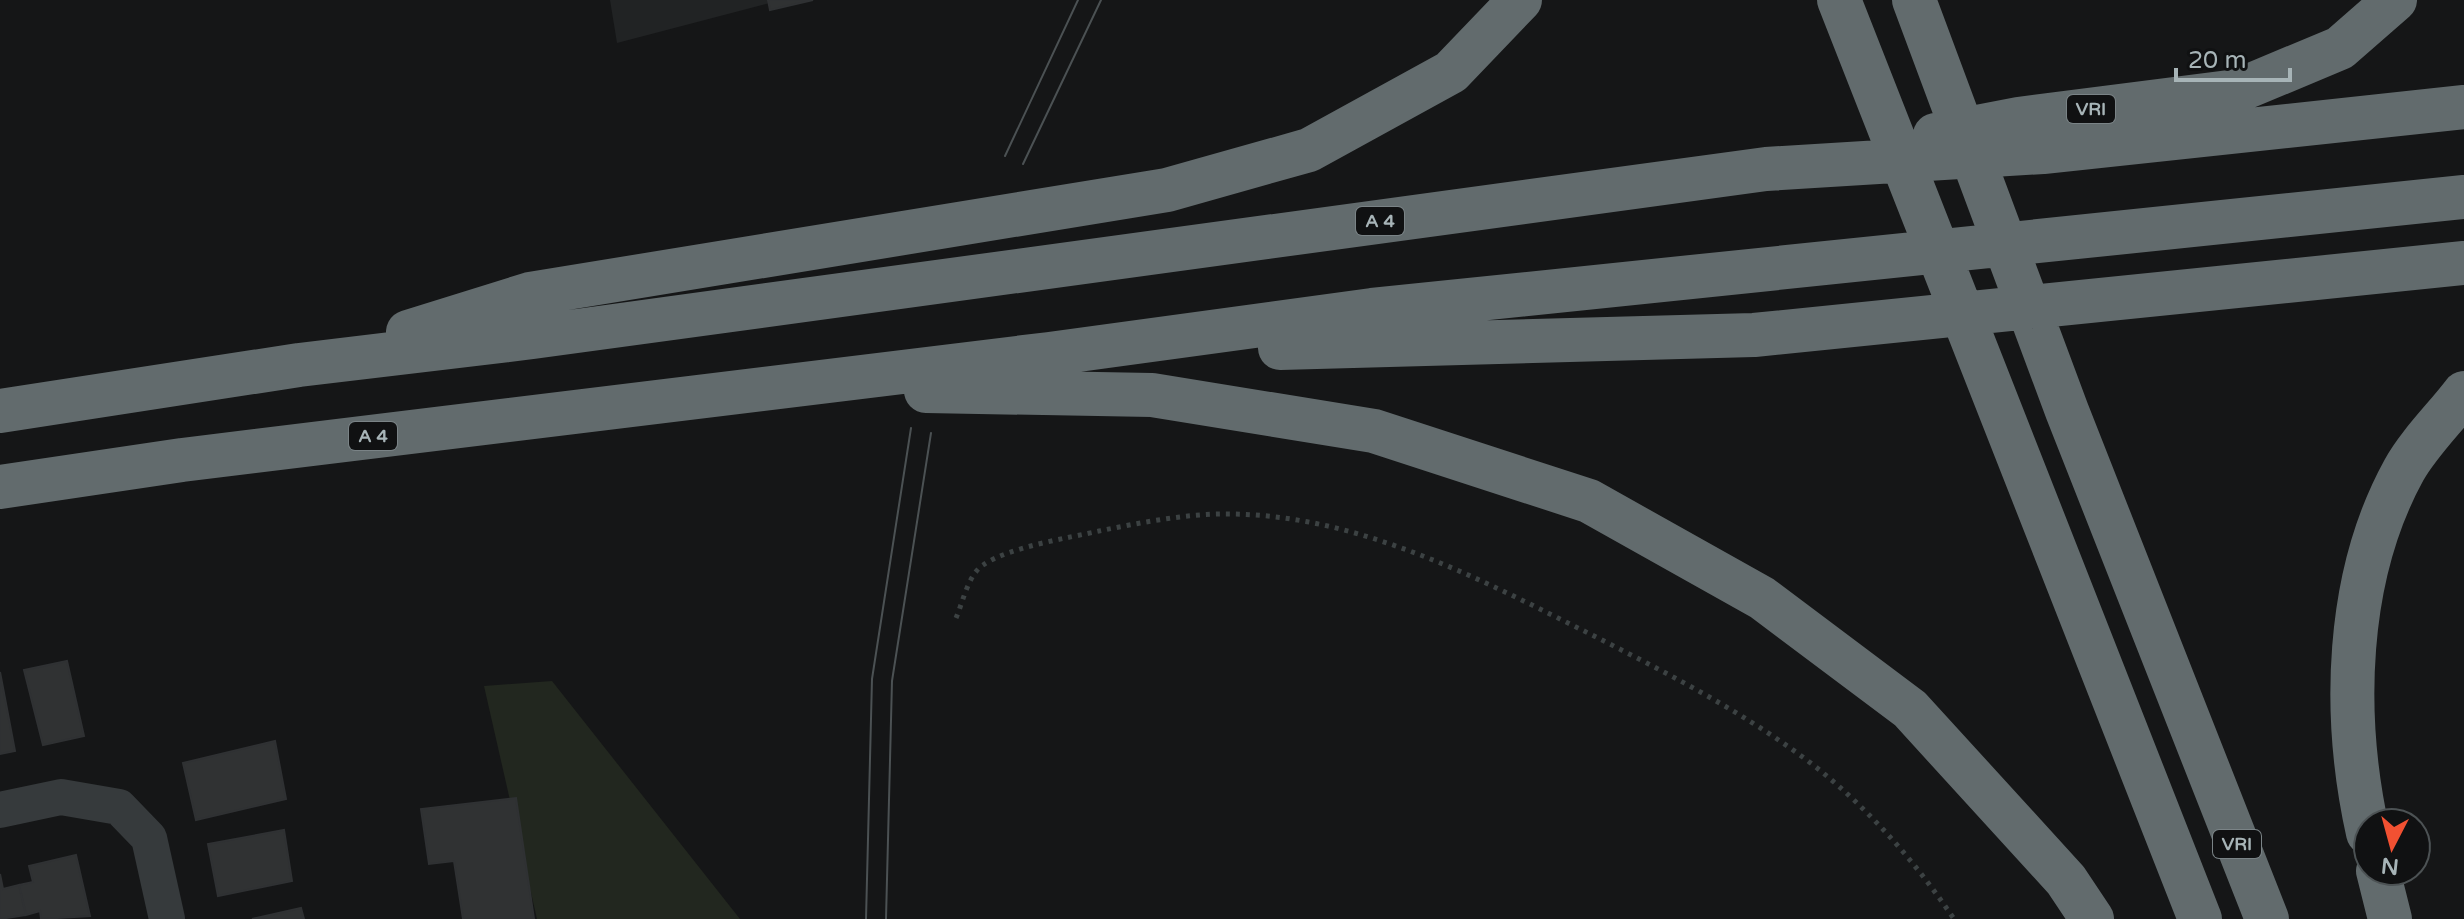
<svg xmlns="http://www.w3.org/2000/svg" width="2464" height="919" font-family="'Varela Round',sans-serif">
<rect width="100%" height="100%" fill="#151617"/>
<path fill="#212324" d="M610,0H781L617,43Z"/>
<path fill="#22271f" d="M552,681L740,919H537L484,686Z"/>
<path fill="#303233" stroke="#2f3133" stroke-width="2" d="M768,0H813L770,10Z
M67,661L84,736L43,745L24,670Z
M0,672L15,751L0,754Z
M275,741L286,799L196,820L183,763Z
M516,798L534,919H463L454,861L429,864L421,809Z
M284,830L292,881L218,896L208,844Z
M76,855L90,916L41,919L40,911L26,915L19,885L33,882L29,866Z
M0,874L3,889L19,885L26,915L0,919Z
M301,908L304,919H252Z"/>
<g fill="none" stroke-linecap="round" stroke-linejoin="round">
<path stroke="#3c4243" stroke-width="5" stroke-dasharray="4 6" stroke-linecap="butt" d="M956,618C963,602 968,575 983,565C1009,547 1068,538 1099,531C1139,523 1184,514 1224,514C1356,513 1480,579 1594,636C1669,674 1745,713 1812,764C1868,808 1914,860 1954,919"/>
<path stroke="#363a3c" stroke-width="36" d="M0,810L61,797L119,807L149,838L167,919"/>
<path stroke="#626b6d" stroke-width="44" d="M1839,0L2200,919
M1914,0L2067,411L2267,919
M1935,135L2018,119L2237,91L2340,48L2395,0
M408,332L530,294L1167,190L1309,150L1451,72L1520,0
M1280,348L1754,335L2464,263
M926,391L1152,395L1374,431L1589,501L1762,598L1910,709L2066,880L2092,919
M0,411L299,365L533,337L1766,169L2043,152L2464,107
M0,487L182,460L1049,354L1372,310L2464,197
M2368,833C2342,716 2345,577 2404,470C2419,443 2445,418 2464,393
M2378,871L2390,919"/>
<path stroke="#4b5153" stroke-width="2" d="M1005,156L1078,0
M1023,164L1101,0
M866,919L872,679L911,428
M886,919L892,681L931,433"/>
</g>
<g text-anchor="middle" stroke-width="8" stroke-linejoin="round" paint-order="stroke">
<g fill="#101112" stroke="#7a8386" stroke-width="2">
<rect x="2067" y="95" width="48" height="28" rx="6"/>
<rect x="1356" y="207" width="48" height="28" rx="6"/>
<rect x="349" y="422" width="48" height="28" rx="6"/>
<rect x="2213" y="830" width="48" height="28" rx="6"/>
</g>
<g font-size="18" font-weight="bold" fill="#a7b4b7">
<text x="2091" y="115">VRI</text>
<text x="1380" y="227">A 4</text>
<text x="373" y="442">A 4</text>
<text x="2237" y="850">VRI</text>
</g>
</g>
<g transform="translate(2392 847) rotate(186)"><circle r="38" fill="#101112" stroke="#4c5254" stroke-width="2"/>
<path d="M0-6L14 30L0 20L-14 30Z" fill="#f25132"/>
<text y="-12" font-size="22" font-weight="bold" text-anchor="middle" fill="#a7b4b7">N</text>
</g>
<path d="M2176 68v12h114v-12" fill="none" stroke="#a7b4b7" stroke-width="4"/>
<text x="2188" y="68" font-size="24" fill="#a7b4b7" stroke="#101112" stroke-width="6" paint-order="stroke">20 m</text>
</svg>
